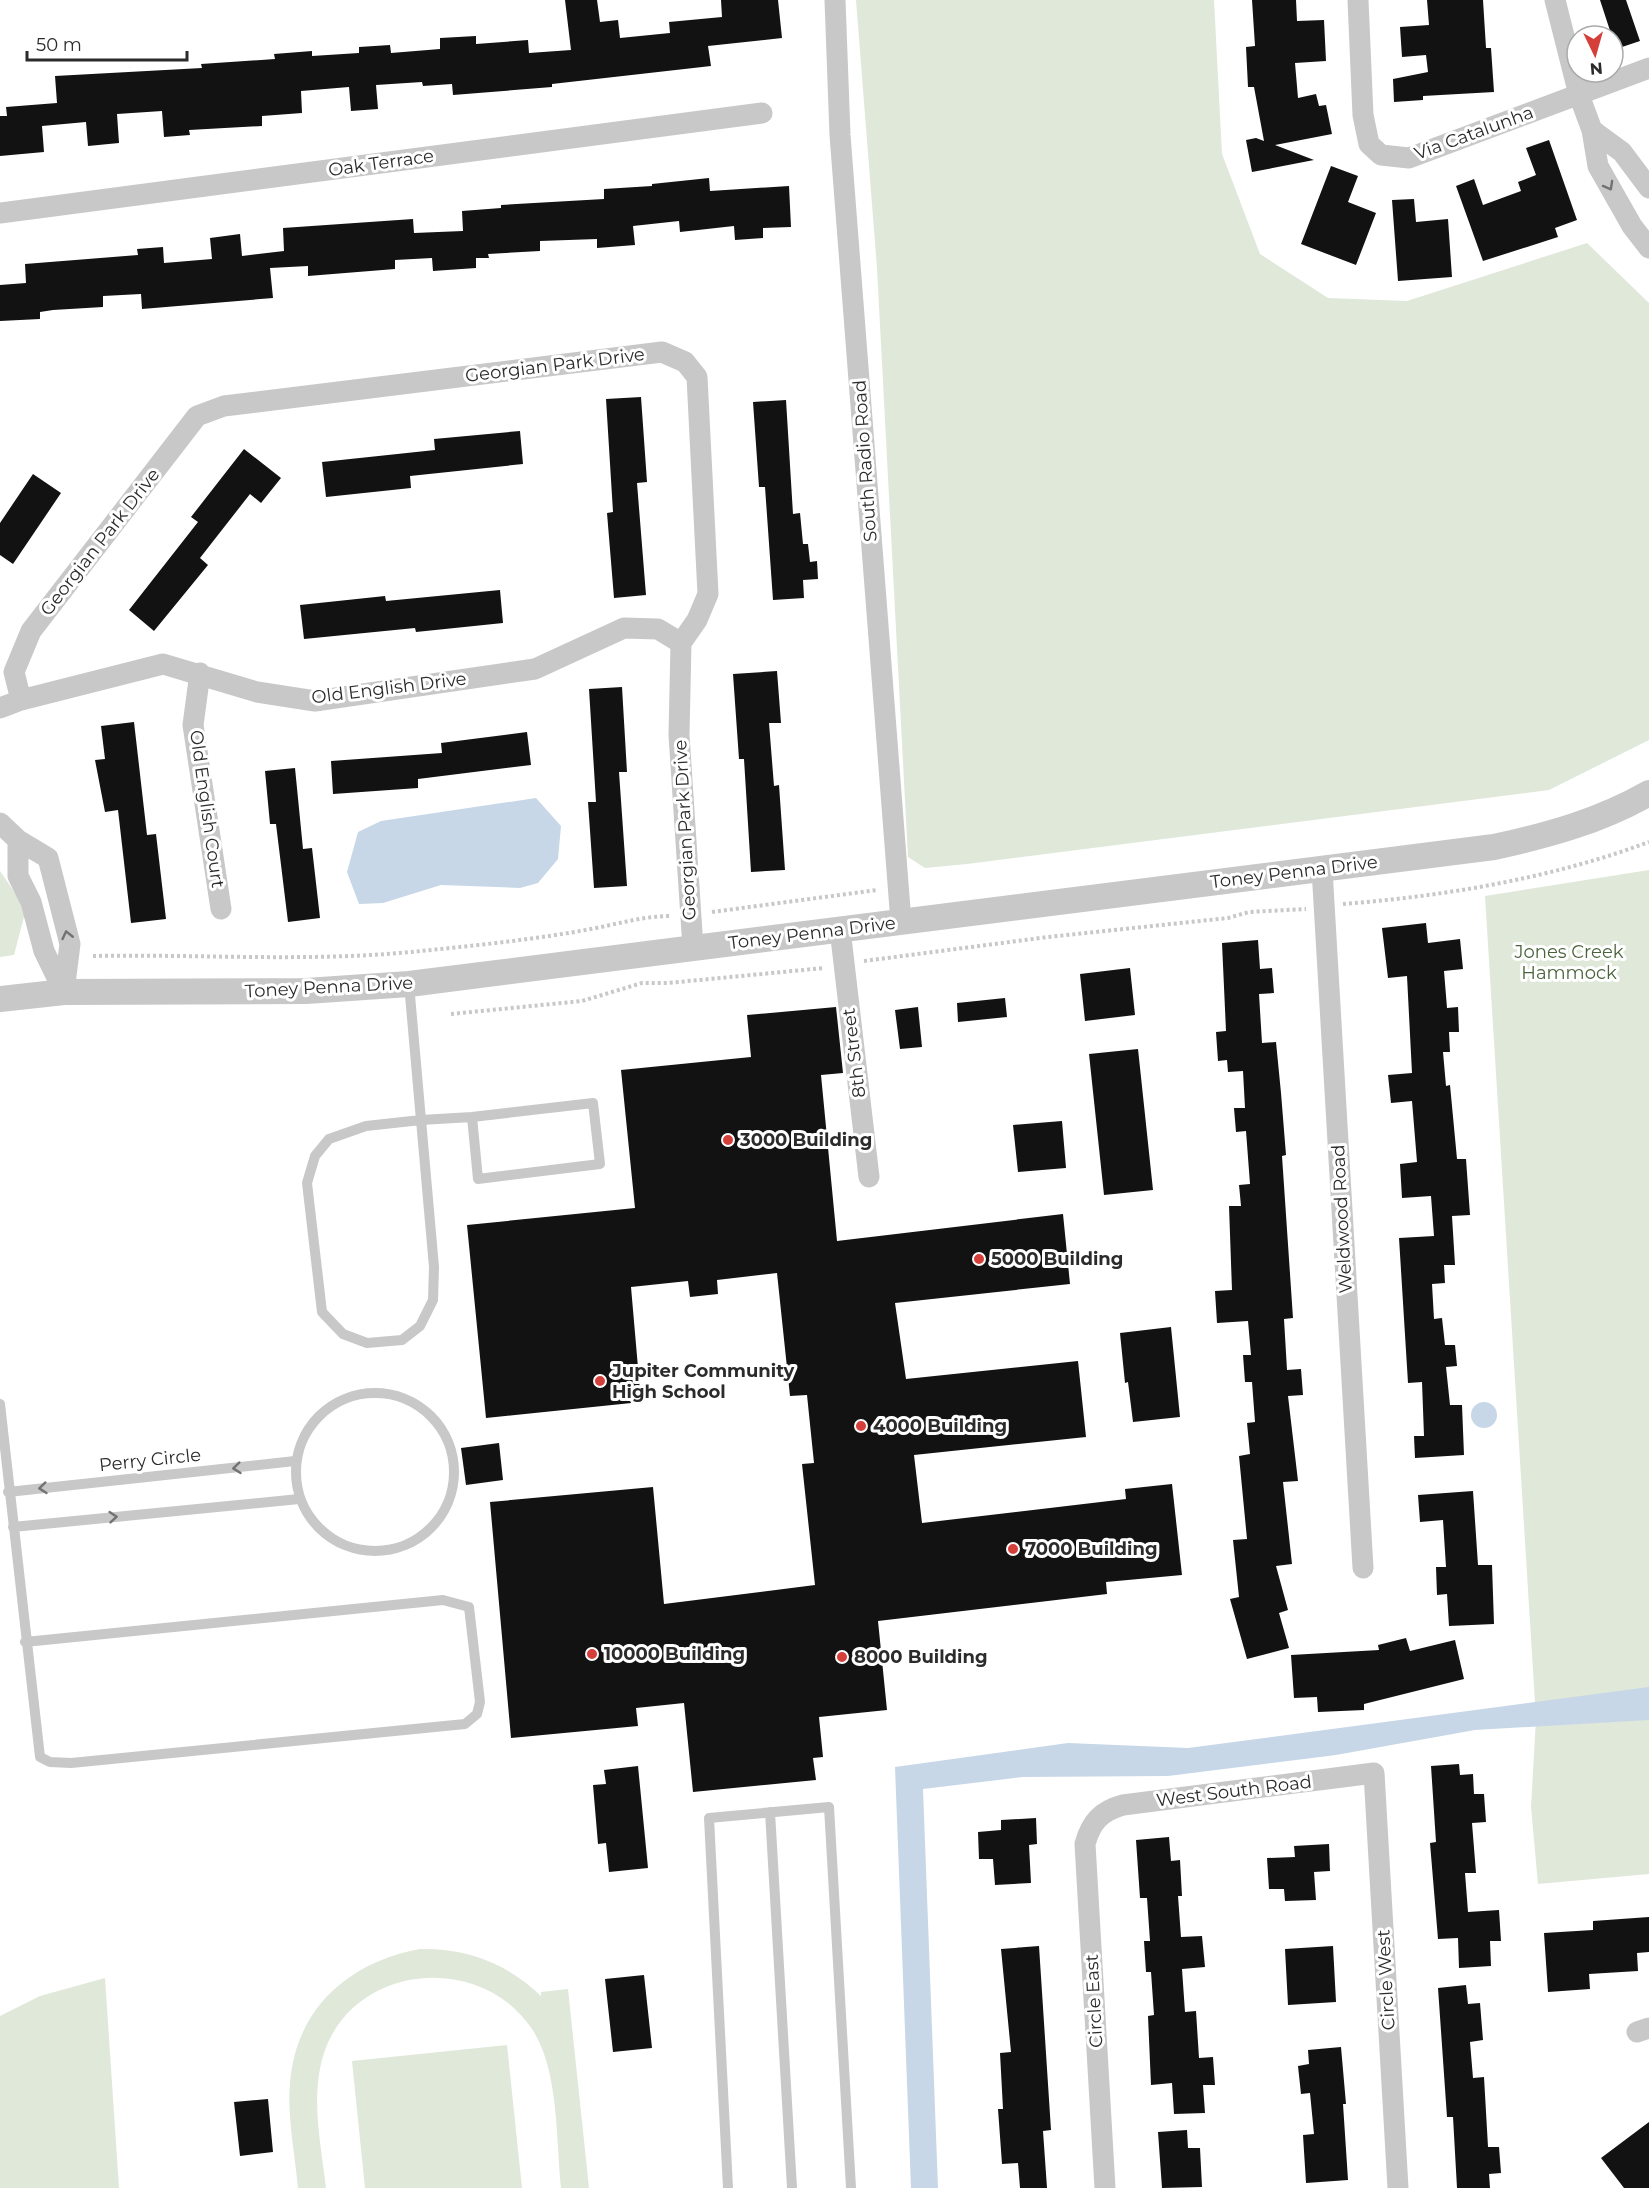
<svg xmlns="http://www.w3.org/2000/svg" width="1649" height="2188" font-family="Montserrat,sans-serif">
<rect width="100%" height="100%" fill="#fff"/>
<path fill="#e0e8da" d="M856,0H1214L1222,154L1260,254L1328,298L1407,301L1587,243L1649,303V740L1549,790L967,864L925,868L908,857L877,268Z
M1649,870V1874L1538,1884L1531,1807L1536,1719L1485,896Z
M0,871L26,909L14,955L0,957Z
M420,1949C468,1948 506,1963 541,1996V1992L568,1989L589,2188H561C556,2140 559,2069 532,2029C481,1952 354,1963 324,2053C310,2096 321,2144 326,2188H298C295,2154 287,2117 290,2083C296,2008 349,1962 420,1949Z
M105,1978L119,2188H0V2016L40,1996Z
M507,2045L522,2188H365L352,2061Z"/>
<path fill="#c7d7e7" d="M536,798L561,826L558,859L538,883L520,888L441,885L383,903L359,904L347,872L358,832L381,821Z
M1471 1415a13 13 0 1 1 26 0a13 13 0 1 1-26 0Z
M1649,1687V1720L1475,1730L1336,1755L1168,1776L1023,1777L923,1789L938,2188H911L895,1767L1068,1743L1188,1748Z"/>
<path fill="#121212" d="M565,0H597L600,22L618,20L620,38L670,33L669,22L722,17L721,0H778L782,38L708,46L711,66L552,84V87L453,95L452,84L423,86L422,82L376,85L378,109L351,111L349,87L301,91L302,113L262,116V126L189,130L190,135L164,137L162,111L117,114L119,143L88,146L86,122L42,126L44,152L0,156V116H7L6,107L57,103L55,76L202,68L201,64L275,59L274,54L312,51V56L359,53V47L390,45L391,53L440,49V38L476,36V44L528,40L529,53L571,50Z
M1252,0H1296L1297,21L1324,20L1326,61L1295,63L1298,98L1316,94L1319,106L1326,105L1332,134L1275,145L1314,160L1252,172L1246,140L1256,138L1264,141L1254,87H1248L1246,47L1255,46Z
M1427,0H1483L1486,48H1491L1494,92L1423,96V100L1394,102L1393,79L1428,72L1426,55L1402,57L1400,27L1429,25Z
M1600,0H1626L1640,41L1616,49Z
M1549,140L1577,220L1555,228L1558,237L1483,261L1456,186L1474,179L1483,205L1521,191L1518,182L1536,175L1526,148Z
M1331,166L1358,176L1348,202L1376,213L1356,265L1301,244Z
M709,178L710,191L789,186L791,227L763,228V238L735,240L734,226L680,232L679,221L633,226L635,245L597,248V239L540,241V251L488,254L489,258H476V268L433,271L432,258L395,260V269L308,276V266L270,268L273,298L142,309L141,294L103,296V307L53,310L40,312V319L0,321V285L26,283L25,264L138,255L137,249L163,247L164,263L212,259L210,238L240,234L242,256L284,251L283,228L413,219L414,233L463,231L462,211L501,208V205L604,199V189L652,186V184Z
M1414,199L1416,222L1448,219L1452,277L1398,281L1392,200Z
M641,397L647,482L637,483L646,595L614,598L607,513L613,512L606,399Z
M786,400L793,514L800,513L803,544H808L810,562L817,561L818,579L803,580L804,598L773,600L765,487H759L753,402Z
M520,431L523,464L410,476L411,488L326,497L322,462L435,450L434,439Z
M244,449L281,478L261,503L250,494L200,558L208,565L154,631L129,610L198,522L191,517Z
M33,474L61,493L13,564L0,555V523Z
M500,590L503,623L416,632L415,628L304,639L300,605L385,596L386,601Z
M777,671L781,723H769L774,786L779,785L785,870L751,872L744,759H739L733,674Z
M622,687L627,772H619L627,886L594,888L588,802H596L589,689Z
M134,722L147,835L156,834L166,919L131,923L118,810L105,812L95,760L105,759L101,726Z
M527,732L531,765L418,779V788L333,794L331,761L442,753L441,743Z
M295,768L303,849L312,848L320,918L288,922L276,824H270L265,771Z
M1426,923L1428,943L1460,939L1463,969L1444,971L1447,1008L1458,1007L1459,1032H1449L1450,1052H1443L1446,1086L1450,1085L1457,1159H1466L1470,1215L1452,1216L1455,1265H1444L1445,1283L1432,1284L1434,1319L1442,1318L1445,1345H1455L1457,1366L1446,1367L1450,1405H1462L1464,1455L1415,1458L1414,1436H1424L1422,1382L1408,1383L1399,1238L1434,1236L1431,1196L1402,1198L1400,1164L1417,1162L1412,1101L1391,1103L1388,1075L1412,1073L1407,976L1388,978L1382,928Z
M1258,940L1260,969L1272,968L1274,993L1259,994L1262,1043L1276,1042L1281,1093L1286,1155L1282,1156L1293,1318L1284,1319L1287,1370L1301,1369L1303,1395L1288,1396L1298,1481L1283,1482L1292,1564L1276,1566L1288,1610L1279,1613L1289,1648L1247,1659L1230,1599L1239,1597L1233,1540L1247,1539L1239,1456L1250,1454L1247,1423L1255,1422L1252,1382H1245L1243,1355H1251L1248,1321L1217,1323L1215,1291L1232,1290L1229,1206H1241L1239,1185L1250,1184L1246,1131L1236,1132L1234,1108H1245L1243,1071L1228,1072L1227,1060L1218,1061L1216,1032L1226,1031L1222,943Z
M1130,968L1135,1015L1085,1021L1080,974Z
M1005,998L1007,1017L958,1022L957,1003Z
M836,1007L843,1073L821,1075L837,1241L1063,1214L1070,1284L895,1303L906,1379L1078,1361L1086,1437L914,1455L922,1523L1126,1499L1125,1489L1172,1484L1182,1575L1106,1582L1107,1594L878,1621L887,1710L819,1717L823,1757L813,1758L816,1780L693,1792L684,1703L636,1708L638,1726L511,1738L490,1502L653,1487L664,1604L815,1585L802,1464L814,1463L807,1395L790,1396L777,1273L717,1280L718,1294L690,1297L688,1281L631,1287L641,1402L486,1418L467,1225L635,1208L621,1070L751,1057L747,1015Z
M918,1007L922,1047L900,1049L895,1010Z
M1138,1049L1153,1190L1104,1195L1089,1054Z
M1062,1121L1066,1168L1018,1172L1013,1125Z
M1171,1327L1180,1417L1133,1422L1128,1382L1125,1383L1120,1333Z
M499,1443L503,1480L466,1485L461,1448Z
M1473,1491L1478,1565H1492L1494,1624L1449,1626L1447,1594L1437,1595L1436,1567H1446L1443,1520L1420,1522L1418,1495Z
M1406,1638L1410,1651L1455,1640L1464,1679L1364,1704V1710L1318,1712L1317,1697L1294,1698L1291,1655L1379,1650L1378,1645Z
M1459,1764L1460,1775L1473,1774L1474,1794H1484L1486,1822L1472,1823L1476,1873H1465L1468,1912L1499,1910L1501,1941H1490L1491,1966L1459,1968L1458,1938L1438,1939L1430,1843L1436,1842L1431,1766Z
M638,1766L648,1868L609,1872L606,1843L598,1844L593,1785L606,1784L604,1770Z
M1036,1818L1037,1844L1029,1845L1031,1883L995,1885L993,1859H979L978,1832L1001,1830V1820Z
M1169,1837L1171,1861L1180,1860L1182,1896H1178L1181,1937L1202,1936L1205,1967L1182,1969L1185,2012L1196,2011L1199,2058L1213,2057L1215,2085H1203L1205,2113L1174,2114L1172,2083L1151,2085L1148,2016L1154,2015L1151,1972H1146L1144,1941H1150L1147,1898H1140L1136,1840Z
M1329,1844L1330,1871L1314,1872L1316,1900L1285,1901L1284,1889H1269L1267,1858L1295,1857L1294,1846Z
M1649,1917V1952L1637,1953L1638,1971L1589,1974L1590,1989L1548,1992L1544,1933L1593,1930V1921Z
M1039,1946L1051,2130L1043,2131L1047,2188H1020L1018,2163L1002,2164L998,2109H1003L1000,2053L1011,2052L1001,1949Z
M1333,1946L1336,2002L1288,2005L1285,1949Z
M644,1975L652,2048L613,2052L605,1979Z
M1466,1985L1468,2004L1480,2003L1483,2040L1470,2042L1473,2078L1484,2077L1488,2147H1499L1501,2173L1489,2174L1490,2188H1457L1453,2117H1447L1438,1988Z
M1341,2047L1346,2104H1343L1348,2180L1306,2183L1303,2135L1314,2134L1310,2093L1301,2094L1298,2066L1309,2064L1308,2050Z
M268,2099L273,2152L240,2156L234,2102Z
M1649,2122V2188H1624L1601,2158Z
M1187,2130L1188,2148H1200L1202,2187L1162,2188L1158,2132Z"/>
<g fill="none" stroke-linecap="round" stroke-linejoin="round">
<path stroke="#c8c8c8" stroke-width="4" stroke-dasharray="3 3" stroke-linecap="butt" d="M1343,904C1446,896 1552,878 1649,842
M712,912L877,890
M93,956C199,954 305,962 411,952C470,946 532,940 591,929C618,924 643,916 671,916
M864,961L1048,937L1228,918L1249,912L1306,909
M451,1014L582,1001L642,983H668L824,968"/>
<path stroke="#c8c8c8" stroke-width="10" d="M409,984L421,1120L434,1267L433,1300L420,1326L402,1340L367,1343L343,1334L322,1312L307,1183L315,1156L329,1139L366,1126L421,1120L472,1117L593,1103L600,1164L478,1179L472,1117
M296 1472a79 79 0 1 1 158 0a79 79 0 1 1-158 0Z
M0,1404L40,1757L50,1762L71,1763L465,1724L477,1714L480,1702L469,1607L443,1600L25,1642
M8,1492L295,1461
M13,1527L299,1499
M770,1812L792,2188
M728,2188L709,1818L829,1807L851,2188"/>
<path stroke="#c8c8c8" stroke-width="21" d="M835,0L840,135L901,922
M1358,0L1363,115L1369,144L1381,155L1409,158L1649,68
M1555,0L1579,95L1592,130L1598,166L1632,226L1649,248
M1592,130L1622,152L1649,188
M0,213L762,113
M200,673L193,725L221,909
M21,700L14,672L31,631L197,416L224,406L662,352L685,362L697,377L708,594L697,620L681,643L679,735L693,948
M0,708L21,700L163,664L257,692L315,701L535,669L624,628L658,629L681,643
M0,823L18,840L48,858L70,944L64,992
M18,840V876L31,902L44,951L64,992
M1322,869L1363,1568
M840,929L869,1177
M1637,2032L1649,2028
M1105,2188L1085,1844C1091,1822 1101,1811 1123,1805L1374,1773L1398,2188"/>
<path stroke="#c8c8c8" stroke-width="26" d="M0,999L64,992L306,991L409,984L1494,847C1549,835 1600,821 1649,793"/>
</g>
<defs><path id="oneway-chevron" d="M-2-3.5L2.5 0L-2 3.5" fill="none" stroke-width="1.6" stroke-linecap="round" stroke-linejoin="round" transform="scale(1.5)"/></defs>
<g stroke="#727272">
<use href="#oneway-chevron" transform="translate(1609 186) rotate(61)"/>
<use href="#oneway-chevron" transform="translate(67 935) rotate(-103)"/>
<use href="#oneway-chevron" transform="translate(237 1468) rotate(174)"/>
<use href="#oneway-chevron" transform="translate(43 1488) rotate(174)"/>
<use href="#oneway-chevron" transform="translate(113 1517) rotate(-5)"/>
</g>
<g fill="#d53f3a" stroke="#fff" stroke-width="2">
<circle cx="728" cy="1140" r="6"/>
<circle cx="979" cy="1259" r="6"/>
<circle cx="600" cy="1381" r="6"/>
<circle cx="861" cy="1426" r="6"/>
<circle cx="1013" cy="1549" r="6"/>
<circle cx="592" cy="1654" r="6"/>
<circle cx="842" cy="1657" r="6"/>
</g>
<g text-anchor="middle" stroke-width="6" stroke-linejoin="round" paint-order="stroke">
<g font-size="18" fill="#2b2b2b" stroke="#fff">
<text transform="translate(1474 133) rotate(-20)" y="6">Via Catalunha</text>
<text transform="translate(381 163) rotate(-8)" y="6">Oak Terrace</text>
<text transform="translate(555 365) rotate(-7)" y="6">Georgian Park Drive</text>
<text transform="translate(865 461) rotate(-94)" y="6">South Radio Road</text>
<text transform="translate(100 542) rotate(-52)" y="6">Georgian Park Drive</text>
<text transform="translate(389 688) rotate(-7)" y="6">Old English Drive</text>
<text transform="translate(207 809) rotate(82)" y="6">Old English Court</text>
<text transform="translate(685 830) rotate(-93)" y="6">Georgian Park Drive</text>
<text transform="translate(1294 872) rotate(-7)" y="6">Toney Penna Drive</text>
<text transform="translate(812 933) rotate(-7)" y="6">Toney Penna Drive</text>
<text transform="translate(329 987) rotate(-3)" y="6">Toney Penna Drive</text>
<text transform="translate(854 1053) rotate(-97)" y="6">8th Street</text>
<text transform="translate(1342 1219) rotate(-93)" y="6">Weldwood Road</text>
<text transform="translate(150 1460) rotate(-6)" y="6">Perry Circle</text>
<text transform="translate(1234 1791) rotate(-7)" y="6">West South Road</text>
<text transform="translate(1386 1980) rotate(-93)" y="6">Circle West</text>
<text transform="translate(1094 2001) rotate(-93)" y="6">Circle East</text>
</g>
<g font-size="18" fill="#4b633d" stroke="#fff">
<text x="1569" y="958">Jones Creek<tspan x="1569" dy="21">Hammock</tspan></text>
</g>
<g font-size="18" font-weight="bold" fill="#2b2b2b" stroke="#fff" text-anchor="start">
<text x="740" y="1146">3000 Building</text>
<text x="991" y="1265">5000 Building</text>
<text x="612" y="1377">Jupiter Community<tspan x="612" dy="21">High School</tspan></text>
<text x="873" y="1432">4000 Building</text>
<text x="1025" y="1555">7000 Building</text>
<text x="604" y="1660">10000 Building</text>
<text x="854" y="1663">8000 Building</text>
</g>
</g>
<g transform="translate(1595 54) rotate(175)"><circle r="28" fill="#ffffff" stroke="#aaaaaa" stroke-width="1.5"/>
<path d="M0-4.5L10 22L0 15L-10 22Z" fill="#d53f3a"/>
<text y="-9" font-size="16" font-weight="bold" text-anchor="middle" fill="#2b2b2b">N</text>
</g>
<path d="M27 51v9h160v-9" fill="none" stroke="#2b2b2b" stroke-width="3"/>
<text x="36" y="51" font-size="18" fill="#2b2b2b" stroke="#ffffff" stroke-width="4.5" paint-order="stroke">50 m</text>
</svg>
